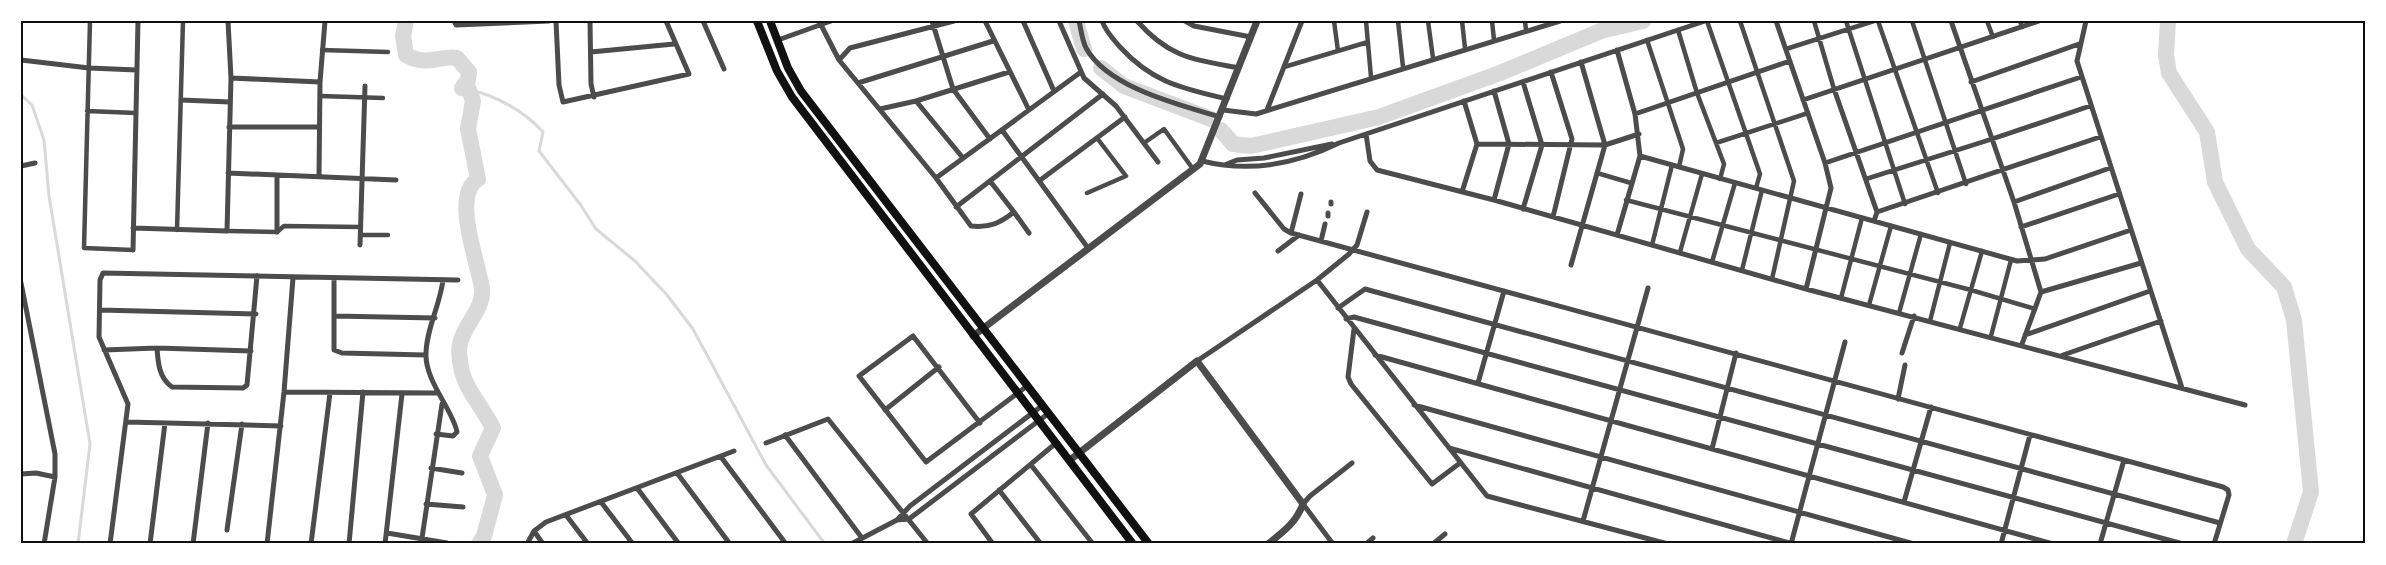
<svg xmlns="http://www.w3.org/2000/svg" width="2386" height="565" font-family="'Nunito Sans',sans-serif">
<rect width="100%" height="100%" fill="#fff"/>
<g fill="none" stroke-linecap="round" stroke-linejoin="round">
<path stroke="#d9d9d9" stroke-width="3" d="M469,90C496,95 525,112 543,132L539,151L580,204L596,229L635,261L667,295L693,329L766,465L825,544
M21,95L32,105L44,140L49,196L90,444L78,544"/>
<path stroke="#d9d9d9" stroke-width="16" d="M406,21L403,36L406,55C428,67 438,55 457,58L469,72L468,80L462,88L469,90L473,101L468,129L478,179C451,196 479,264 482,289C484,310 463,325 460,344C458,350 460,361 461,367C465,390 483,407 493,428L480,456L495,495L484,536L479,544
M1076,21L1084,49
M2168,21L2166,55L2169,73L2207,132L2215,182L2248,249L2284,287L2294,320L2311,492L2294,544
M1101,68L1124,86L1211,119
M1221,130L1233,144L1251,146L1379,117L1500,73L1601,31L1643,21"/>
<path stroke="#4c4c4c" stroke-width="4.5" d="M90,21L84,248L133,250
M1334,21L1338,51
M1366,21L1371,77
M1398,21L1403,67
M1428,21L1433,58
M1462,21L1465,48
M1492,21L1494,40
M1525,21L1526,30
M1707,21L1760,174L1756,188
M1740,21L1794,181L1772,279
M1814,21L1834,89
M1846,21L1905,204
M1878,21L1938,193
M1912,21L1966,184
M1987,21L1993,37
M2020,21L2022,27
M1678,30L1697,93L1724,164L1720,179
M1647,40L1683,149L1679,167
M1786,49L1874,21
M322,50L388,52
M1284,67L1368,42
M320,96L383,98
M87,111L136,113
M1144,143L1164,129L1193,169
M1716,143L1808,113
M1597,173L1631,183
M1866,179L1992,139
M1087,193L1126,176L1097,138
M1626,200L1971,290L2035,309
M177,230L183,21
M227,231L277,232L284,226L361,227
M361,235H388
M1652,245L1672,165
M1680,252L1702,174
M1712,262L1735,183
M1742,270L1762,190
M1841,298L1862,218
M1869,305L1891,226
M1899,313L1921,234
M1930,321L1950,243
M1960,328L1982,251
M1991,336L2011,260"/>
<path stroke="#4c4c4c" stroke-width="5" d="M454,21L456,25L549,21
M556,21L559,85L563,102L689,74L666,21
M590,21L591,84L594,97
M703,21L724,69
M819,21L839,60L936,178L971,226C990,228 1000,223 1014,212L1029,233
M932,21L953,89L990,139
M985,21L1029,110
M1023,21L1054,91
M1059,21L1084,78L1116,106L1158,162
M1079,21C1081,29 1082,40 1086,48C1108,88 1180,105 1220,117
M1102,21C1106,32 1113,39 1120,47C1153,83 1182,88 1227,99
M1137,21C1170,58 1192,59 1239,68
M1185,21L1194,26L1251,37
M1776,21L1825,163L1831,188L1806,289
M1951,21L2014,202L2041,292L2022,344
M2086,21L2077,61L2182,388
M778,40L831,21
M1617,50L1635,114L1640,156L2017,261L2045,259L2131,230
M591,52L674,44
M21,60L89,68L137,70
M839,60L850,48L954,21
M1551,72L1572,139L1553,217
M231,78L320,82
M1523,82L1542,145L1523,209
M1971,82L2079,44
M858,83L993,41
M1834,89L1877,212L1874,221
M1494,91L1509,144L1494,200
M181,100L230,102
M1803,100L2039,21
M916,101L963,158
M880,109L916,101L1009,72
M1223,110L1256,114L1560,21
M1267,110L1302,21
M1635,114L1790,61
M229,127H319
M1002,130L1088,248
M1366,134L1370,161L1377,170L1494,200L1806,289L2245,405
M1992,139L2090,106
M1477,144L1605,145L1639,134
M1202,161C1250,173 1296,164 1339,143L1705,21
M1825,163L2081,77
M1227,164L1237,160L1264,158L1332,144
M21,166L35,163
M228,173L396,180
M319,177L320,82L325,21
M936,178L1081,72
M990,181L1014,212
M1039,181L1125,117
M1462,192L1477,144L1464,101
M1255,193L1284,229L1291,233L2223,487L2228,490L2229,495L2214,544
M2014,202L2110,168
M1331,204V202
M956,207L1103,94
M1877,212L2100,137
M1328,216V213
M2021,227L2119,194
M133,228L227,231L231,78L228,21
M277,232V175
M1291,233L1301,194
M1617,235L1640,156
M1321,241L1325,224
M360,245L365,86
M133,250L138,21
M1278,251L1299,235
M1571,265L1605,145L1581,62
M334,278V350L342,353L425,355
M1317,280L1487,496L1668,544
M21,283L55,454V477L44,544
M2041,292L2141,263
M1338,308L1365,289L2220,523
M100,310L256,314
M334,316L435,318
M1346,319L1354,317L2183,544
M1354,329L1348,377L1351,384L1432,484L1460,463
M2025,335L2150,291
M157,348C158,363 159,378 172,387L243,388L247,385L257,276
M104,350L157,348L251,351
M1902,353L1914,316
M1375,355L2053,544
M2063,355L2161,321
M1197,361L1317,280L1349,254L1357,245L1367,212
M1478,383L1504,291
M284,392L437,393
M1898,399L1905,365
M1414,405L1914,544
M885,410L939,367
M127,422L281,426
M980,423L913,336L859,376L926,462L1027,386
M436,434L453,436L457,432C453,410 425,381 426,354C426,330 440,305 443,280
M785,435L862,538
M766,443L828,419L928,544
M1449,448L1793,544
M1712,449L1736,353
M721,457L786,544
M1031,465L1093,544
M431,468L462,473
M677,473L730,544
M21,474L36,473L55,477
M637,488L679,544
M999,490L1041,544
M601,502L633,544
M1904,502L1931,407
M426,504L463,507
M566,515L588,544
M897,520L910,506L1043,405
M1583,521L1648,288
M227,530L242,424
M534,531L543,544
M387,533L447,543
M422,538L442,404
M110,544L128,404L99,337L100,280L103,273L458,280
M150,544L165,423
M193,544L208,423
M267,544L284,392L293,278
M311,544L330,393
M349,544L363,392
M385,544L402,394
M527,544L534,531L546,522L734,451
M851,544L897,520L909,519L1049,413
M993,544L971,514L1056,443
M1333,544L1303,504L1310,496L1352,463
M1366,544L1373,538
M1433,544L1445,534
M1791,544L1845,342
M2001,544L2030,435
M2100,544L2124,460"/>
<path stroke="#4c4c4c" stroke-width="7" d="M973,336L1200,164L1257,21
M1070,460L1197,361L1303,504C1296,523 1283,532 1268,544"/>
<path stroke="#111" stroke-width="8" d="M757,21L777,71L792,97L1133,544
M770,21L788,68L801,91L1149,544"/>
</g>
<rect width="2386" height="565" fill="none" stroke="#ffffff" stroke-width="45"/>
<rect x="22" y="22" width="2342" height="520" fill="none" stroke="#111" stroke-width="2"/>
</svg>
